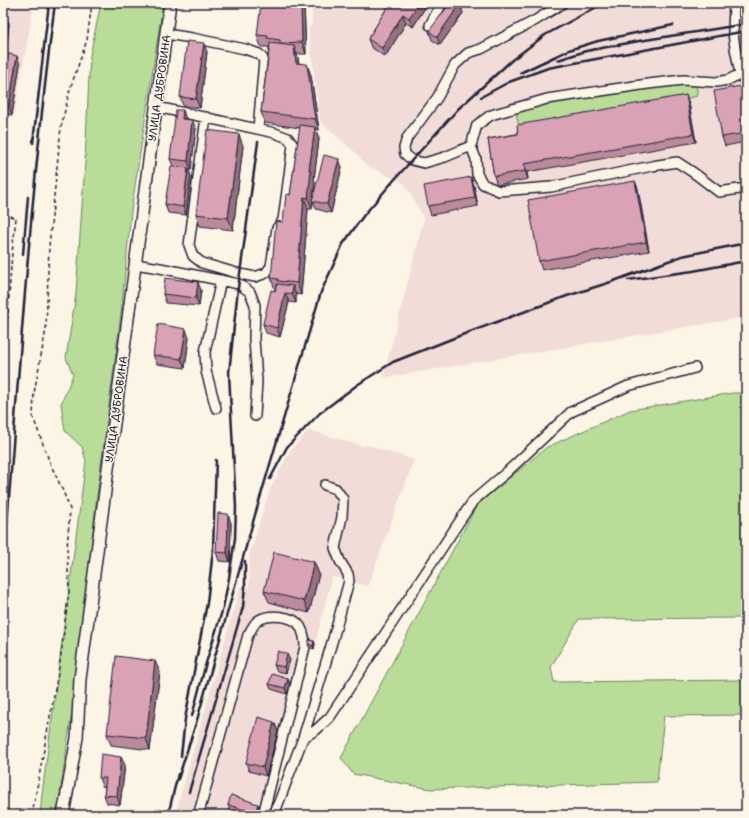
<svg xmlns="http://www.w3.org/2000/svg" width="749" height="818" font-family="'Shantell Sans',sans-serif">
<rect width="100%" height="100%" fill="#fcf5e5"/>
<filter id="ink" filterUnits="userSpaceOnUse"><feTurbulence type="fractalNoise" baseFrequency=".025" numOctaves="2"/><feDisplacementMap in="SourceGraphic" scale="8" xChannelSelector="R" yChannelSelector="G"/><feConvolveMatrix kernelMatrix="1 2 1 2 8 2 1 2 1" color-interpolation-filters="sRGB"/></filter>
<g filter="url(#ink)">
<path fill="#f2dcd7" d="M3,3H34L14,116L3,122Z
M312,3H746V317L383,378L424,219L405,184L366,165L357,154L320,121L308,27L312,26Z
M312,431L363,446L367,445L414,460L368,586L332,577L314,649L309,647L259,815H175L240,587H249V556L269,492L279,472L291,450L307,432Z"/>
<path fill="#b9dd98" stroke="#6e806a" d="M101,3H163L131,212L121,314L96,503L81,649L57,815H40L42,794L86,461L82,447L65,431L61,404L73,375L66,358L76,294L85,162L90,55Z
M693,83L697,89V96L670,103L519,127L516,112L549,102L636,89Z
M3,168H4L6,188L3,219Z
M733,393H746V618L579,619L551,667L554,682L746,680V715L664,716L657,782L431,789L353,774L341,758L477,505L547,447L630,410Z"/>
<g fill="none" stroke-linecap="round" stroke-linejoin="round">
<g stroke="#22223b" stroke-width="12">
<path id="minor" d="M734,3L733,33L735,48L740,74L746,83
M430,25L442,3
M166,34L192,38L245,49L259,54L264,60L258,129
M740,74L728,80L716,82L683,80L648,84L547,99L491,115L477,125L471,146L476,159L477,174L483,184L499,191L551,187L652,166L677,162L694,173L719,192L746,188
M156,107L185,113L275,133L288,138L293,145L283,220L277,228L271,266L266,273L255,277L240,274L202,263L193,256L189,245L206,117
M471,146L445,157L424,163L412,160L405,154L404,148L407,138L437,98L455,65L468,53L481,49L536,20L563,3
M135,264L160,268L239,284L250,292L255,305L254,339L257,381L255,416
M216,408L206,371L205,352L221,280
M303,738L316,730L330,717L473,501L507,472L571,412L628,386L695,368
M200,809L248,635C251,631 254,622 259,620C269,614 293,615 300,626C304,633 305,638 305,647L263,815
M274,815L303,738L333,639L349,581L348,574L340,561L335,548L342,517L343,499L336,489L325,485"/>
</g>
<g stroke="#22223b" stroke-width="14">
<path id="major" d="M63,815L77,738L80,679L170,3"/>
</g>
<path stroke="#22223b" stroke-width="1.5" stroke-dasharray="4 3" stroke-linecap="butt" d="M3,214L16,218L12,253L3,380
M32,815L60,662L69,591L67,549L70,509L63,491L50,463L33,417L34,393L46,329L49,246L61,127L70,89L87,40L92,3"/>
<use href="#minor" stroke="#fcf5e5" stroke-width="9"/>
<use href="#major" stroke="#fcf5e5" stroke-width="11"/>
<path stroke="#22223b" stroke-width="2.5" d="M558,60L586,51L639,41L746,24
M520,73L569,50L598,41L673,25
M481,97L509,82L548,68L746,31
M33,143L49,3
M23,254L28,197
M628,280L693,271L746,261
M270,479L287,447L320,413L357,385L393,362L459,336L567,296L611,282L682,256L746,243
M3,576C18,385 30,193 55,3
M192,716L206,663L223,608L229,578L235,538L236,507L229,373L238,288L258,142
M181,756L185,719L207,603L213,550L216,460
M178,779L197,720L255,515L321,292L343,244L364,215L395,179L458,109L512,60L545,35L604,3
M189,792L243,607L245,587V561
M168,815L178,774"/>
</g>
<path fill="#bb8b9c" stroke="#22223b" d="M279,3H304L306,54H297L298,58L299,63L311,75L319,130H316L319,139L314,179L315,182L313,197L342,167L331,213L316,209L313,201L312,209H308L301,295L296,294V303L289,302L280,337L266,333L263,324L275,290L271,278L290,195L300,128L265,123L261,112L269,47H261L257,35L279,6Z
M390,3H428L413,27L406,23L385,57L371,47L368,39Z
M746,3V18L744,12Z
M460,4L463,13L440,45L432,40L429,31Z
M3,14L9,24L7,43L3,42Z
M207,52L200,108L183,106L180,97Z
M3,64H20L12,115L3,113Z
M746,85V142L725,146L722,137Z
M689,103L696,142L527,172L528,179L497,185L494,176L488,139Z
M186,119L196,128L191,170H189L191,177L186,215L168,213L165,204L173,166L170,159Z
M243,146L233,230L200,226L196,214Z
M471,177L474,186L478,206L431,215L428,206Z
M635,181L638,189L649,251L542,270L539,261Z
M201,290L199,306L166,303L163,294Z
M189,338L185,368L157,364L153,355Z
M231,523L230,562L219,561L216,552Z
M314,562L319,574L309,613L269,602L264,591Z
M314,641L315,644L314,649L309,647L308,644Z
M290,660L286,673L277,671L274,665Z
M160,672L150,750L111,745L107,734Z
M288,679L290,685L287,694L271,689L269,684Z
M274,722L278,731L266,776L249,771L246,763Z
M125,765L120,805L107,803L104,795L105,787L102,786L99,778Z
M228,805L260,810L259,815H245L230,811Z"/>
<path fill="#98717f" stroke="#22223b" d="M301,3H304L306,54L302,42Z
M419,3H428L413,27L409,18Z
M460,4L463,13L440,45L437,37Z
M403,14L406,23L385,57L382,48Z
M6,15L9,24L7,43L3,34Z
M204,43L207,52L200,108L196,99Z
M294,46L298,58L300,75L296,63Z
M17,56L20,64L12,115L9,106Z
M307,64L311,75L319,130L315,119Z
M686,95L689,103L696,142L693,134Z
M183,110L186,119H182Z
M192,120L196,128L191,170L188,161Z
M315,127L319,139L314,179L315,182L312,209L308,198L309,170Z
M239,134L243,146L233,230L228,218Z
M339,159L342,167L331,213L327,204Z
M524,164L527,172L528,179L525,171Z
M188,168L191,177L186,215L183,207Z
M471,177L474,186L478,206L475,198Z
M635,181L638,189L649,251L646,242Z
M304,197L308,209L301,295L297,283Z
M198,282L201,290L199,306L196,298Z
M293,286L296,295V303L292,294Z
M285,293L289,302L280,337L277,328Z
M186,329L189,338L185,368L181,359Z
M228,514L231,523L230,562L227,553Z
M314,562L319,574L309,613L304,601Z
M314,641L315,644L314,649L313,646Z
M287,654L290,660L286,673L284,667Z
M155,661L160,672L150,750L146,738Z
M288,679L290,685L287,694L285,688Z
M274,722L278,731L266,776L263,767Z
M121,757L125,765L120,805L117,796Z
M258,804L260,810L259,815H256L255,813Z"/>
<path fill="#d9a2b5" stroke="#22223b" d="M279,3H301L302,42L280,43V40L267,38L268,36L257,35L261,4L279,6Z
M390,3H419L409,18L403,14L382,48L368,39Z
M450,3H458L460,4L437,37L429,31Z
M742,3H746V11L744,12Z
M3,14L6,15L3,34Z
M187,41L204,43L196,99L180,97Z
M270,43L294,46L296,63L307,64L315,119L261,112Z
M5,53L17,56L9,106L3,105V64Z
M746,85V133L722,137L714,91Z
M686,95L693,134L524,164L525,171L494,176L488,139L518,134L517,125Z
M176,110H183L182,119L192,120L188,161L170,159Z
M300,125L315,127L309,170L311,171L308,198L304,197L297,283L278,281V279L271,278L276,221L283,222L286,194L290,195Z
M207,130L239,134L228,218L196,214Z
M324,155L339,159L327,204L312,201Z
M171,166L188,168L183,207L165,204Z
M471,177L475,198L428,206L424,186Z
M635,181L646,242L539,261L528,200Z
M165,278L198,282L196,298L163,294Z
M277,284L293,286L292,294L285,293L277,328L263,324L271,290L275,291Z
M158,324L186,329L181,359L153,355Z
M218,513L228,514L227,553L216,552Z
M274,552L314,562L304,601L264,591Z
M309,640L314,641L313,646L308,644Z
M278,651L287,654L284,667L274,665Z
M116,656L155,661L146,738L107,734Z
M272,674L288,679L285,688L269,684Z
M258,717L274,722L263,767L246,763Z
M101,754L121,757L117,796L104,795L106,778H99Z
M231,795L258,804L255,813L228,805Z"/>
</g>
<g text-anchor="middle" stroke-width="3" stroke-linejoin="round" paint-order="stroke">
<g font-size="11" fill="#22223b" stroke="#fcf5e5">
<text transform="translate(159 88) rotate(-82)" y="4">УЛИЦА ДУБРОВИНА</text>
<text transform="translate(116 409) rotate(-82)" y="4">УЛИЦА ДУБРОВИНА</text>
</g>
</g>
<rect width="749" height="818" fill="none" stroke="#fcf5e5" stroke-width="16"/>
<rect x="8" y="8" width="733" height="802" fill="none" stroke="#22223b" stroke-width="1.5" filter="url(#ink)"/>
</svg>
